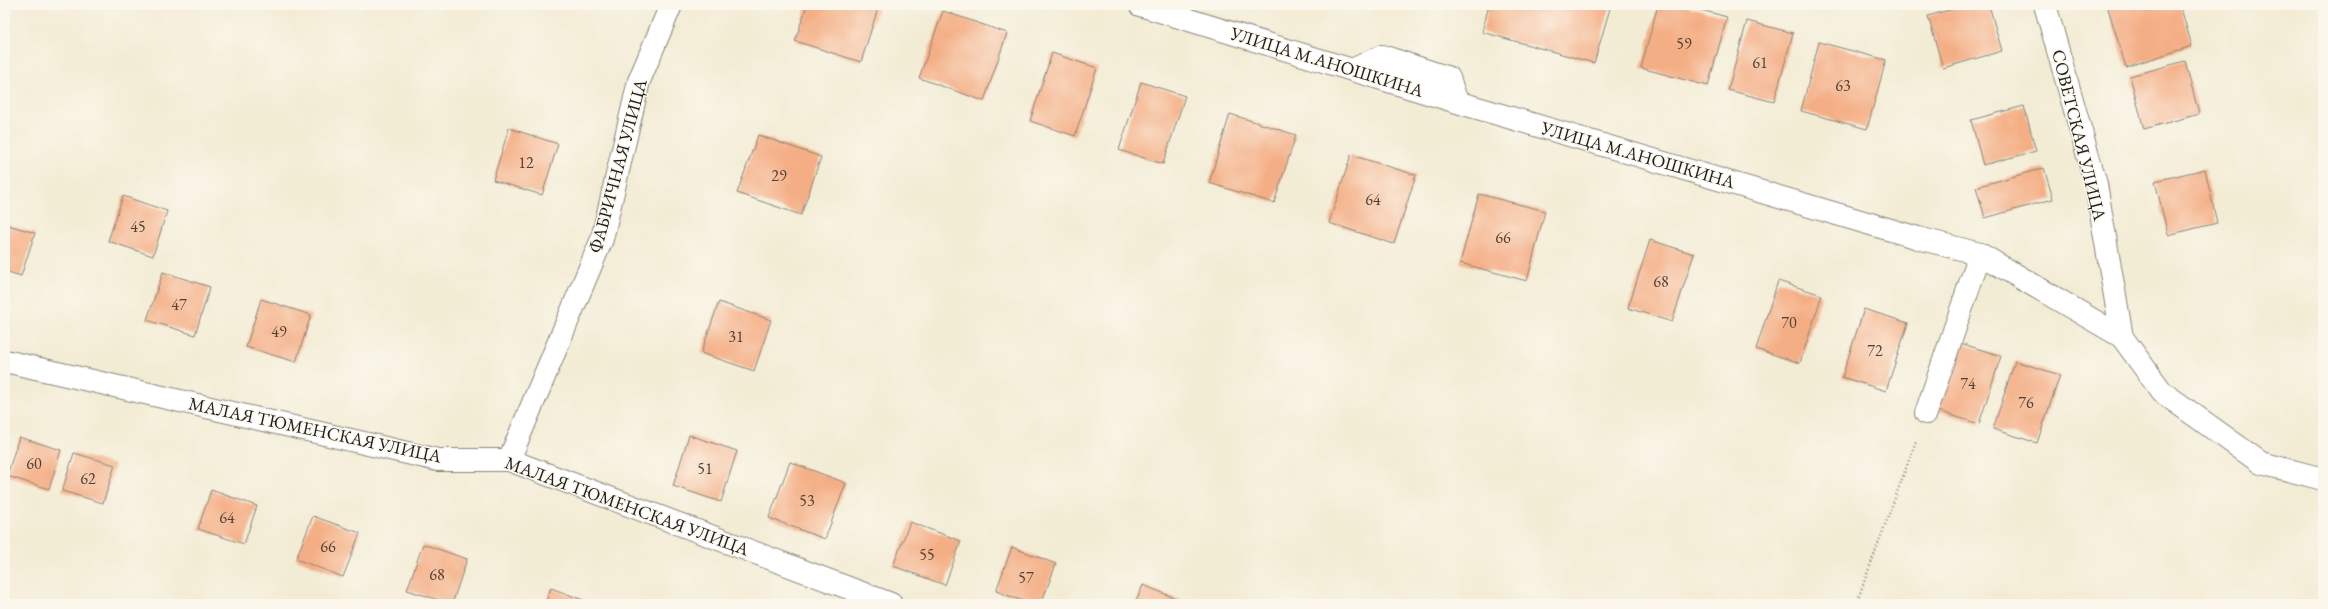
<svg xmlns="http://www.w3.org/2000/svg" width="2328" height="609" font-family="'EB Garamond',serif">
<rect width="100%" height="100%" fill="#fbf7ec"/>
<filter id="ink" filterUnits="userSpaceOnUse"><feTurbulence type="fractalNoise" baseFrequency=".025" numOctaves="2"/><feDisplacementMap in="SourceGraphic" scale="8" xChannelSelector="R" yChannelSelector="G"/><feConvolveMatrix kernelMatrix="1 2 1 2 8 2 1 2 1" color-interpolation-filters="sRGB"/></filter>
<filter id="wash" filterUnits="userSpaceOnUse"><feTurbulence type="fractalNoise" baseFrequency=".012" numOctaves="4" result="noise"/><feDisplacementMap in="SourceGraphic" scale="16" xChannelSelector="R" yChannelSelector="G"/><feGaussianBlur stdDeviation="0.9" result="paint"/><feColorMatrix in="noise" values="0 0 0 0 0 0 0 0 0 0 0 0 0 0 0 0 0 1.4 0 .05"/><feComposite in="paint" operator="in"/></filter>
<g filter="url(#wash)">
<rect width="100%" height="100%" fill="#f3ecd5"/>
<g id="blocks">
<path fill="#f4ae85" d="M807,5H879L861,62L795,41Z
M1489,5H1611L1594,63L1482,32Z
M1658,5H1683L1727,17L1708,86L1641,68Z
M1967,5H1989L2002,51L1943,68L1928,16Z
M2107,5H2180L2192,46L2126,67Z
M943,11L1007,33L984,101L919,78Z
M1747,21L1793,33L1774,102L1728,90Z
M1819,42L1886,60L1867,129L1801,111Z
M1052,53L1097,68L1075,136L1030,121Z
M2185,61L2199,114L2144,129L2130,76Z
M1141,82L1185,96L1163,164L1119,150Z
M2024,106L2036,151L1983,165L1971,120Z
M1230,114L1296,135L1274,203L1209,183Z
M509,128L558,144L542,195L493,180Z
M758,135L821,157L801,215L737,193Z
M1351,155L1416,175L1394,244L1329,223Z
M2044,168L2053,199L1985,218L1976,187Z
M2205,169L2217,223L2168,235L2155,181Z
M1479,194L1545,211L1527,281L1460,263Z
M123,196L167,211L153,256L108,241Z
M5,224L35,233L21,276L5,271Z
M1650,240L1694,254L1672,322L1628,308Z
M163,272L210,287L195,335L147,320Z
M1778,281L1822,295L1800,363L1756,349Z
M261,299L311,315L296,362L246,347Z
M719,302L771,320L754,371L701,353Z
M1864,309L1908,323L1886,391L1842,377Z
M1957,342L2001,356L1979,424L1935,410Z
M2015,361L2060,375L2037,443L1993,429Z
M689,435L737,451L721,502L673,486Z
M19,437L61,450L49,489L7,476Z
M74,453L115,465L103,503L62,491Z
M790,462L846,483L825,539L769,518Z
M211,490L257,506L244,544L198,529Z
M313,516L360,533L343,577L296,559Z
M910,522L961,541L945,585L893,566Z
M423,544L467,559L452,604L407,590Z
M1012,547L1056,564L1041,604H1031L996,591Z
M1143,585L1190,604H1135Z
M551,588L594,604H545Z"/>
</g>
</g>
<g filter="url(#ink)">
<use href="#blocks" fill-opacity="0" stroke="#888478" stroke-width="1"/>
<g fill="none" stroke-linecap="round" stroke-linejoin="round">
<g stroke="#888478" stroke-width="24">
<path id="minor" d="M1140,5L1457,102L1918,238L1980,254L2122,337L2162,392L2261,463L2323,479
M2045,5L2096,184L2122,337
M1352,70L1382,56L1449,78L1457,102
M5,361L438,460H509L891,604
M1926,413L1980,254
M509,460L602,239L639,81L671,5"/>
</g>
<path stroke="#888478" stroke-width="2.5" stroke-dasharray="1 3" stroke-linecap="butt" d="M1856,604L1916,441"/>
<use href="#minor" stroke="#fff" stroke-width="22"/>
</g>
</g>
<g text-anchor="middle" stroke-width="3" stroke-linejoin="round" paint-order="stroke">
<g font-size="16" fill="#524036">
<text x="1684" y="49">59</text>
<text x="1760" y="68">61</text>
<text x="1843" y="91">63</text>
<text x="526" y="168">12</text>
<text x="779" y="181">29</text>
<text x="1373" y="205">64</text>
<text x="138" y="232">45</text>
<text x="1503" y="243">66</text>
<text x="1661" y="287">68</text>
<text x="179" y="310">47</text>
<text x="1789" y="328">70</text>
<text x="279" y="337">49</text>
<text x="736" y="342">31</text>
<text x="1875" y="356">72</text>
<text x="1968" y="389">74</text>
<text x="2026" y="408">76</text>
<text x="34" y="469">60</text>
<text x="705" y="474">51</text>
<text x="88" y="484">62</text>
<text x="807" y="506">53</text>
<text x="227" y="523">64</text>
<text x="328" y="552">66</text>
<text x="927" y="560">55</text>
<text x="437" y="580">68</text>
<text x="1026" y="583">57</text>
</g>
<g font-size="18" fill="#1c1c1c" stroke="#fbf7ec">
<text transform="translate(1327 62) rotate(17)" y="6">УЛИЦА М.АНОШКИНА</text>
<text transform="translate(2079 135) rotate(76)" y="6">СОВЕТСКАЯ УЛИЦА</text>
<text transform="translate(1638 155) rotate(16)" y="6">УЛИЦА М.АНОШКИНА</text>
<text transform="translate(618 166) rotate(-75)" y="6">ФАБРИЧНАЯ УЛИЦА</text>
<text transform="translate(315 430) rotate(12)" y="6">МАЛАЯ ТЮМЕНСКАЯ УЛИЦА</text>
<text transform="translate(627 506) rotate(20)" y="6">МАЛАЯ ТЮМЕНСКАЯ УЛИЦА</text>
</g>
</g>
<rect width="2328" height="609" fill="none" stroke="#fbf7ec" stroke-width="20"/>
</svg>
